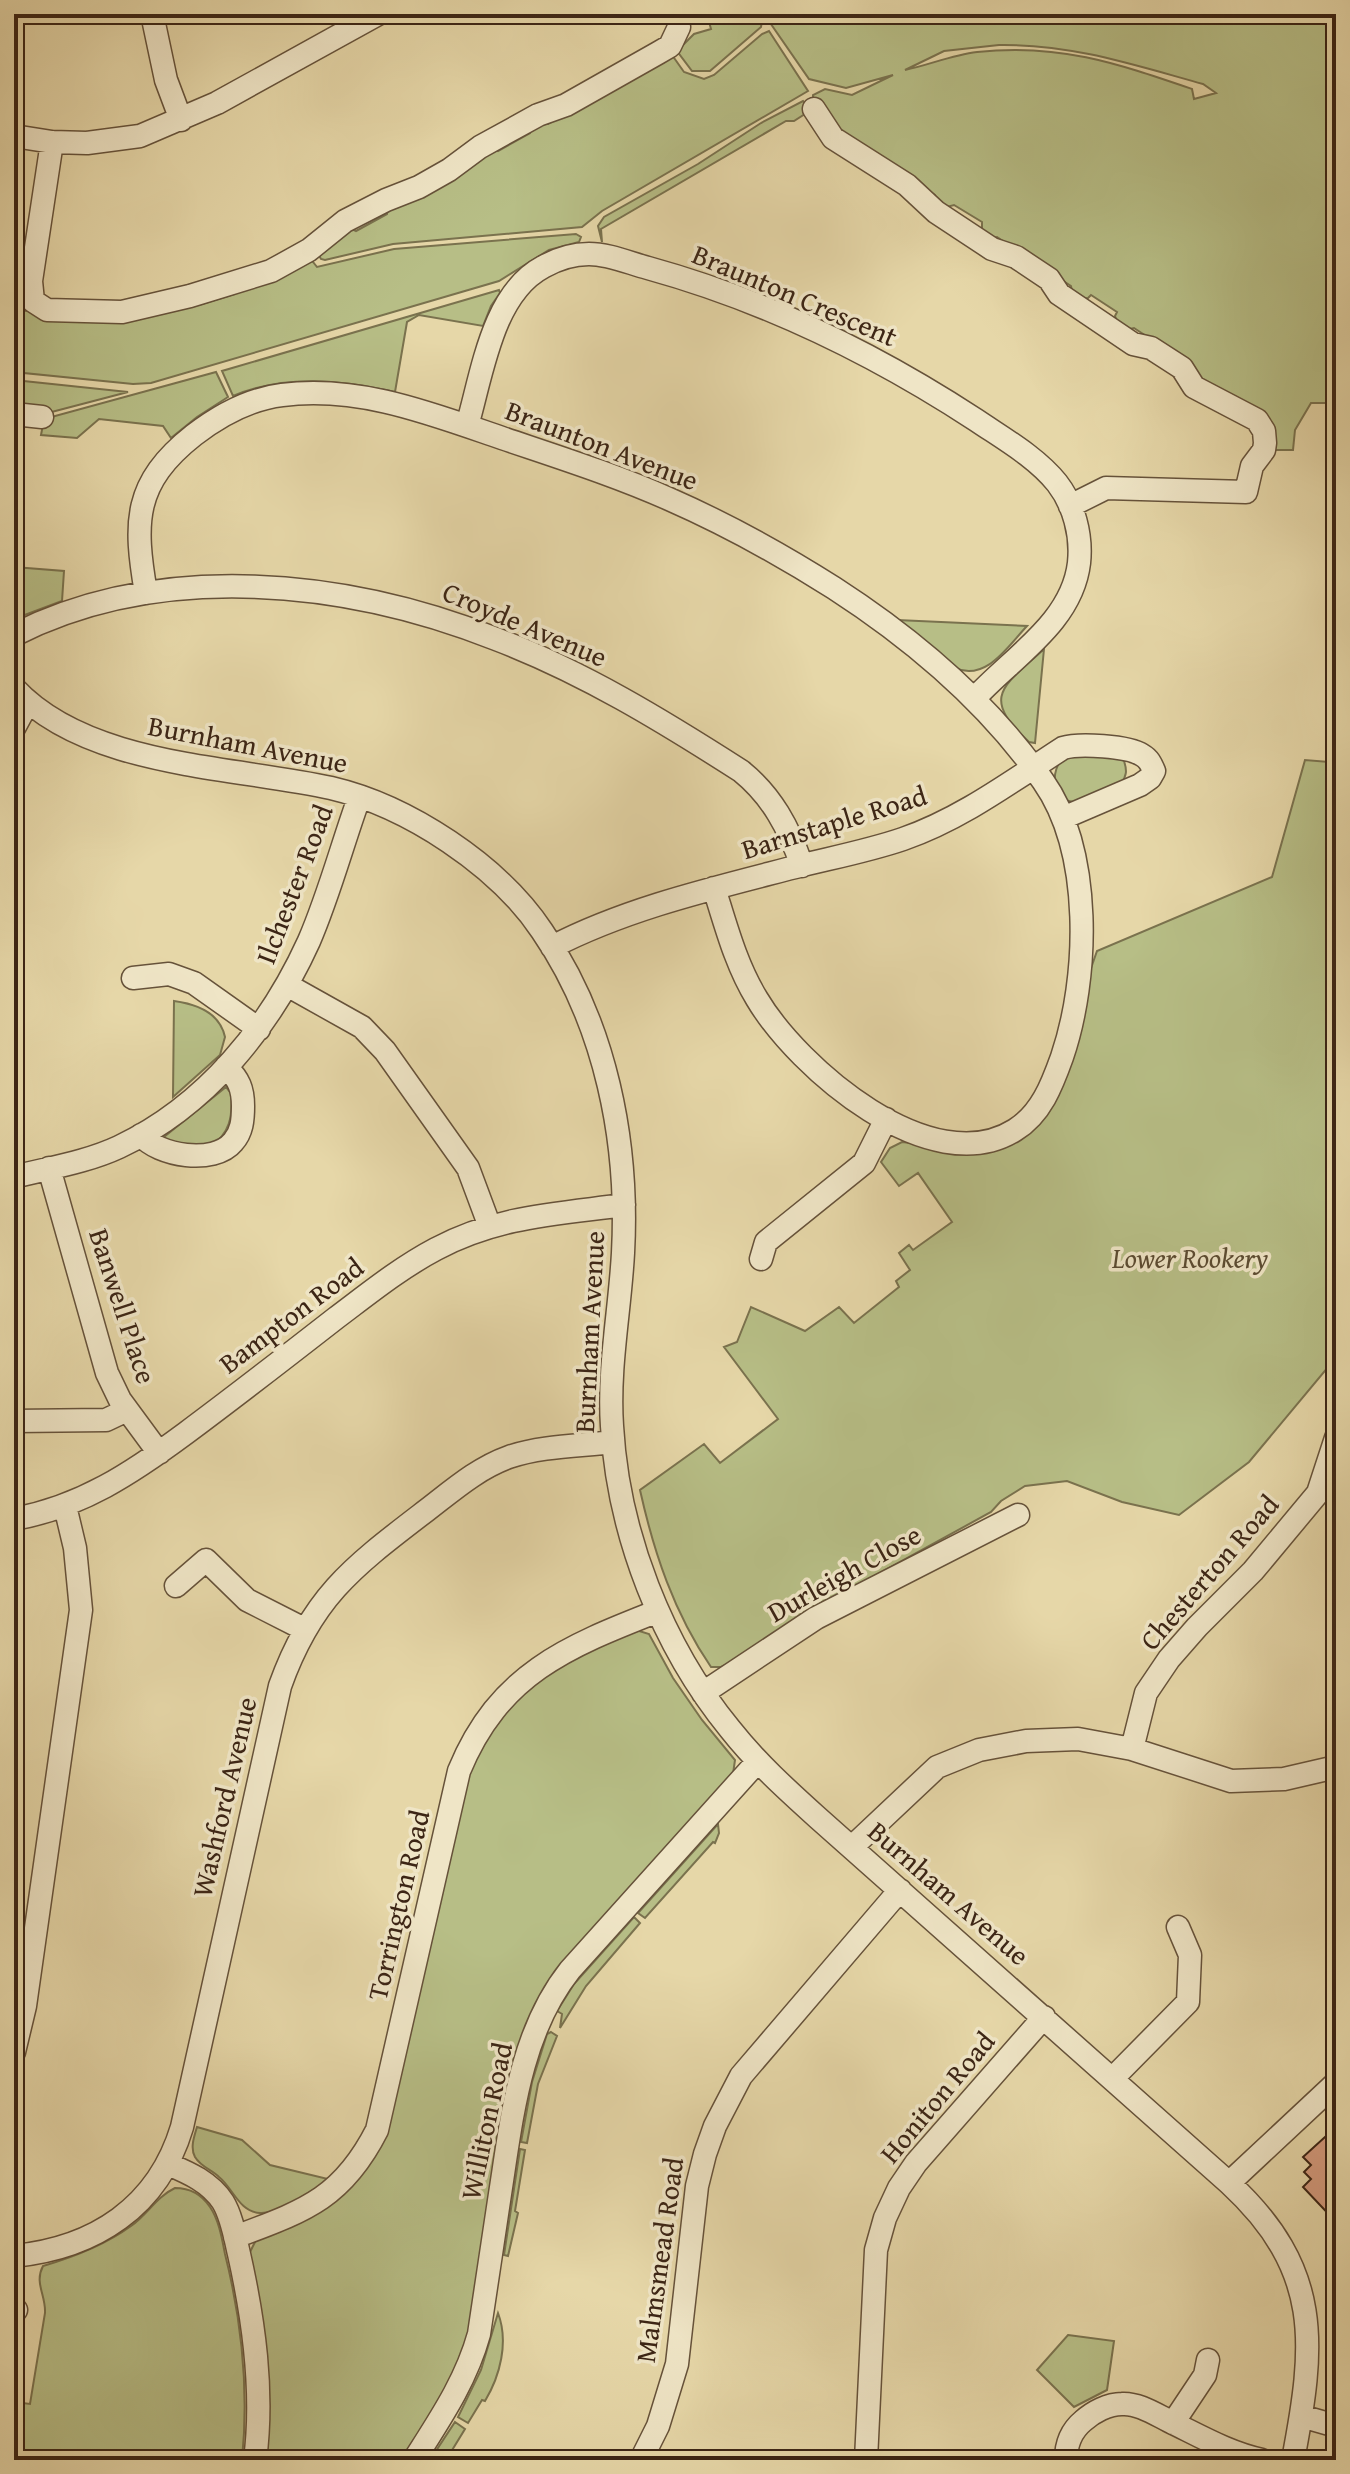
<svg xmlns="http://www.w3.org/2000/svg" width="1350" height="2474" font-family="'Gentium Book Plus',serif">
<rect width="100%" height="100%" fill="#e6d7a8"/>
<filter id="stains"><feTurbulence type="fractalNoise" baseFrequency=".0025" numOctaves="4"/><feColorMatrix values="0 0 0 0 .2 0 0 0 0 .09 0 0 0 0 .02 0 0 0 .5 -.17"/></filter>
<radialGradient id="worn" r=".72"><stop offset=".6" stop-color="#630" stop-opacity="0"/><stop offset="1" stop-color="#630" stop-opacity=".3"/></radialGradient>
<path fill="#b7be86" stroke="#7a724e" stroke-width="2" fill-rule="evenodd" d="M707,14H758L762,21L761,27L710,71H692L677,51L694,34L711,29Z
M764,14H1336V403H1311L1295,430L1293,450H1274L1203,384L1193,367L1134,328L1125,330L1118,324L1115,316L1117,312L1091,295L1088,298L1079,299L1073,296L1071,286L997,237L989,239L982,234V222L954,205L943,208L937,203L935,195L839,132L813,99V95L825,89L852,95L893,75L846,88L809,79ZM999,45C1072,44 1134,65 1203,84L1216,93L1194,99L1192,89C1116,63 1058,43 977,52C952,55 929,65 905,70L944,51Z
M769,31L808,91L602,211L582,227L393,244L325,260L321,259L317,252L339,240L341,233L350,228L356,231L387,214L388,207L404,204L481,160L483,152L491,147L498,151L530,133L531,126L540,122L548,124L672,55L684,72L704,79L714,75L762,34Z
M803,101L811,110L794,121H786L601,229L602,242L598,226L604,217L698,164L761,123Z
M576,234L581,237L579,242L549,250L499,281L151,383L133,384L14,372V315L23,311L192,301L199,305L235,294L239,286L309,257L317,267L394,249Z
M499,290L500,293L491,306L483,326L419,315L407,322L395,392C341,380 285,374 233,396L222,371Z
M216,372L228,397L197,417L171,438L163,426L99,419L77,438L41,435L44,419Z
M14,380L128,392L44,414L14,411Z
M14,567L64,571L62,601L14,619Z
M897,620L1027,626C1008,646 986,682 955,668Z
M1044,649L1035,743L1029,742C979,696 1004,686 1044,649Z
M1336,753V1348L1329,1366L1249,1462L1179,1515L1122,1502L1067,1481L1025,1486L1001,1501L991,1512L845,1592L732,1662L721,1667H711C674,1613 654,1553 640,1490L704,1444L720,1463L778,1419L724,1347L737,1342L751,1307L805,1331L839,1307L854,1323L899,1287L896,1281L910,1270L899,1253L909,1245L913,1250L952,1222L918,1173L899,1186L881,1162L890,1148L902,1142L936,1146L1038,1120L1097,951L1272,877L1305,760L1329,762Z
M1065,755L1117,757L1124,761C1127,770 1127,776 1121,783C1109,789 1092,801 1079,802C1050,804 1049,770 1065,755Z
M174,1001C196,1004 220,1013 225,1037L220,1055L173,1097Z
M226,1087L231,1093C233,1117 230,1133 210,1147L159,1141Z
M636,1630L649,1634L673,1678L702,1720L735,1760L732,1781L541,1997L468,2351L406,2460H263L249,2254L256,2240L354,2182L473,1757L512,1700L562,1661Z
M718,1824L719,1833L715,1843L713,1842L645,1918L638,1913Z
M634,1917L640,1923L586,1986L560,2028L562,2014L557,2011L574,1984Z
M551,2032L557,2036L538,2084L527,2143L521,2142L532,2082L547,2034Z
M197,2127L242,2140L270,2165L328,2179L322,2185C305,2194 280,2214 260,2213C239,2212 233,2188 219,2177C212,2170 201,2167 195,2157C190,2148 194,2137 197,2127Z
M520,2149L525,2150L515,2211L518,2213L508,2256L504,2255Z
M175,2188C190,2188 202,2195 210,2207C219,2220 222,2239 225,2254C242,2322 249,2390 242,2460H14V2402L30,2404L45,2313C46,2295 34,2283 43,2266C74,2257 105,2245 131,2226C148,2214 156,2197 175,2188Z
M498,2313C509,2342 500,2376 485,2401L482,2400L468,2423L458,2417L481,2370Z
M1068,2335L1114,2341L1107,2390L1074,2407L1037,2370Z
M455,2422L465,2429L446,2460H430Z"/>
<path fill="#d49b7e" stroke="#3c2515" stroke-width="2" d="M1336,2127V2222L1303,2187L1311,2179L1304,2172L1311,2165L1303,2157Z"/>
<g fill="none" stroke-linecap="round" stroke-linejoin="round">
<g stroke="#66523a" stroke-width="25">
<path id="minor" d="M152,14L166,80L181,120
M814,109L833,138L907,185L936,212L992,249L1016,257L1049,279L1059,294L1133,344L1151,348L1182,368L1194,387L1257,420L1264,431L1265,443L1264,450L1252,466L1246,492L1106,488L1070,506
M14,136L52,142L87,143L140,136L217,103L378,14
M52,142L31,281L33,301L47,310L122,312L190,296L271,271L309,250L345,221L386,200L419,187L449,170L480,147L538,115L566,105L658,53L670,46L679,27
M14,414L42,417
M467,426C482,375 492,294 543,267C557,259 573,254 589,254C609,254 629,263 648,268C764,300 875,354 976,420C1004,439 1036,457 1057,483C1074,505 1082,535 1079,563C1072,623 1011,658 974,699
M146,593C134,522 133,483 194,435C220,415 249,399 282,395C359,385 432,414 502,438C558,457 615,475 669,499C726,524 782,555 834,588C913,639 989,704 1043,781C1093,852 1089,978 1062,1057C1052,1085 1041,1114 1015,1130C931,1183 798,1068 757,999C736,965 726,926 714,888
M14,635C162,560 347,580 496,639C583,672 663,721 741,771C772,796 789,828 802,866
M14,688C87,767 232,766 331,788C408,806 498,865 542,931C606,1024 629,1142 623,1253C620,1310 608,1368 612,1426C618,1533 662,1646 730,1729C756,1762 787,1790 818,1818L1229,2183C1323,2270 1315,2344 1293,2460
M14,728L28,702
M552,947C629,907 719,887 803,865C836,857 871,850 903,839C961,819 1012,781 1063,748C1079,743 1128,746 1142,755C1149,759 1151,764 1154,771L1150,778L1140,785L1063,818
M133,978L169,974L194,983L259,1029
M287,985L362,1027L385,1051L468,1168L490,1227
M141,1135C158,1156 214,1165 233,1142C242,1132 243,1120 243,1106C243,1089 239,1079 226,1067
M49,1168L107,1373L120,1400L159,1453
M14,1177C49,1168 87,1162 119,1147C206,1106 270,1027 309,941C329,895 342,845 359,798
M761,1259L766,1242L864,1163L886,1119
M14,1421L106,1420L127,1410
M14,1519C81,1507 132,1473 186,1433C237,1395 286,1357 336,1318C368,1294 400,1268 436,1249C498,1216 557,1214 624,1205
M176,1586L206,1560L247,1600L304,1629
M703,1693L816,1618L1018,1515
M1132,1749L1146,1693L1169,1659L1197,1627L1253,1571L1318,1493L1336,1438
M852,1847L937,1767L979,1750L1026,1741L1078,1739L1132,1749L1231,1781L1284,1779L1336,1767
M14,2052L25,2006L81,1610L75,1548L65,1506
M1113,2078L1188,2002L1190,1955L1178,1927
M168,2164C189,2173 210,2182 223,2202C232,2217 235,2237 239,2254C254,2321 264,2392 255,2460
M1229,2183L1336,2083
M235,2237C304,2211 342,2199 377,2130L459,1771C499,1674 566,1647 658,1611
M14,2256C95,2248 158,2207 182,2127L280,1686C312,1596 354,1566 427,1510C453,1490 478,1468 509,1457C541,1446 579,1446 613,1442
M14,2309L16,2310
M1301,2416L1336,2426
M1173,2423L1205,2375L1208,2360
M414,2460C440,2419 466,2381 479,2334C486,2287 493,2241 500,2194C512,2117 520,2033 570,1970L758,1761
M641,2460L658,2426L677,2364L697,2186L705,2154L715,2126L741,2076L900,1890
M866,2460L876,2250L885,2218L899,2188L916,2163L1044,2017
M1066,2460C1066,2445 1071,2431 1083,2421C1093,2412 1108,2404 1122,2404C1138,2403 1155,2414 1169,2421C1200,2436 1229,2453 1262,2460"/>
</g>
<use href="#minor" stroke="#efe5c6" stroke-width="22"/>
</g>
<g text-anchor="middle" stroke-width="7" stroke-linejoin="round" paint-order="stroke">
<g font-size="28" fill="#3c2515" stroke="#efe5c6">
<text transform="translate(795 295) rotate(23)" y="10">Braunton Crescent</text>
<text transform="translate(602 445) rotate(21)" y="10">Braunton Avenue</text>
<text transform="translate(525 624) rotate(23)" y="10">Croyde Avenue</text>
<text transform="translate(248 744) rotate(11)" y="10">Burnham Avenue</text>
<text transform="translate(834 822) rotate(-17)" y="10">Barnstaple Road</text>
<text transform="translate(294 884) rotate(-69)" y="10">Ilchester Road</text>
<text transform="translate(123 1306) rotate(72)" y="10">Banwell Place</text>
<text transform="translate(291 1315) rotate(-37)" y="10">Bampton Road</text>
<text transform="translate(589 1332) rotate(-87)" y="10">Burnham Avenue</text>
<text transform="translate(1209 1572) rotate(-49)" y="10">Chesterton Road</text>
<text transform="translate(844 1573) rotate(-29)" y="10">Durleigh Close</text>
<text transform="translate(224 1797) rotate(-77)" y="10">Washford Avenue</text>
<text transform="translate(949 1893) rotate(41)" y="10">Burnham Avenue</text>
<text transform="translate(398 1905) rotate(-77)" y="10">Torrington Road</text>
<text transform="translate(937 2097) rotate(-50)" y="10">Honiton Road</text>
<text transform="translate(486 2121) rotate(-78)" y="10">Williton Road</text>
<text transform="translate(659 2260) rotate(-82)" y="10">Malmsmead Road</text>
</g>
<g font-size="28" font-style="italic" fill="#5b4b31" stroke="#efe5c6">
<text x="1190" y="1268">Lower Rookery</text>
</g>
</g>
<rect width="1350" height="2474" fill="none" stroke="#e6d7a8" stroke-width="48"/>
<rect x="16" y="16" width="1318" height="2442" fill="none" stroke="#3c2515" stroke-width="4"/>
<rect x="24" y="24" width="1302" height="2426" fill="none" stroke="#3c2515" stroke-width="2"/>
<rect width="100%" height="100%" filter="url(#stains)"/>
<rect width="100%" height="100%" fill="url(#worn)"/>
</svg>
